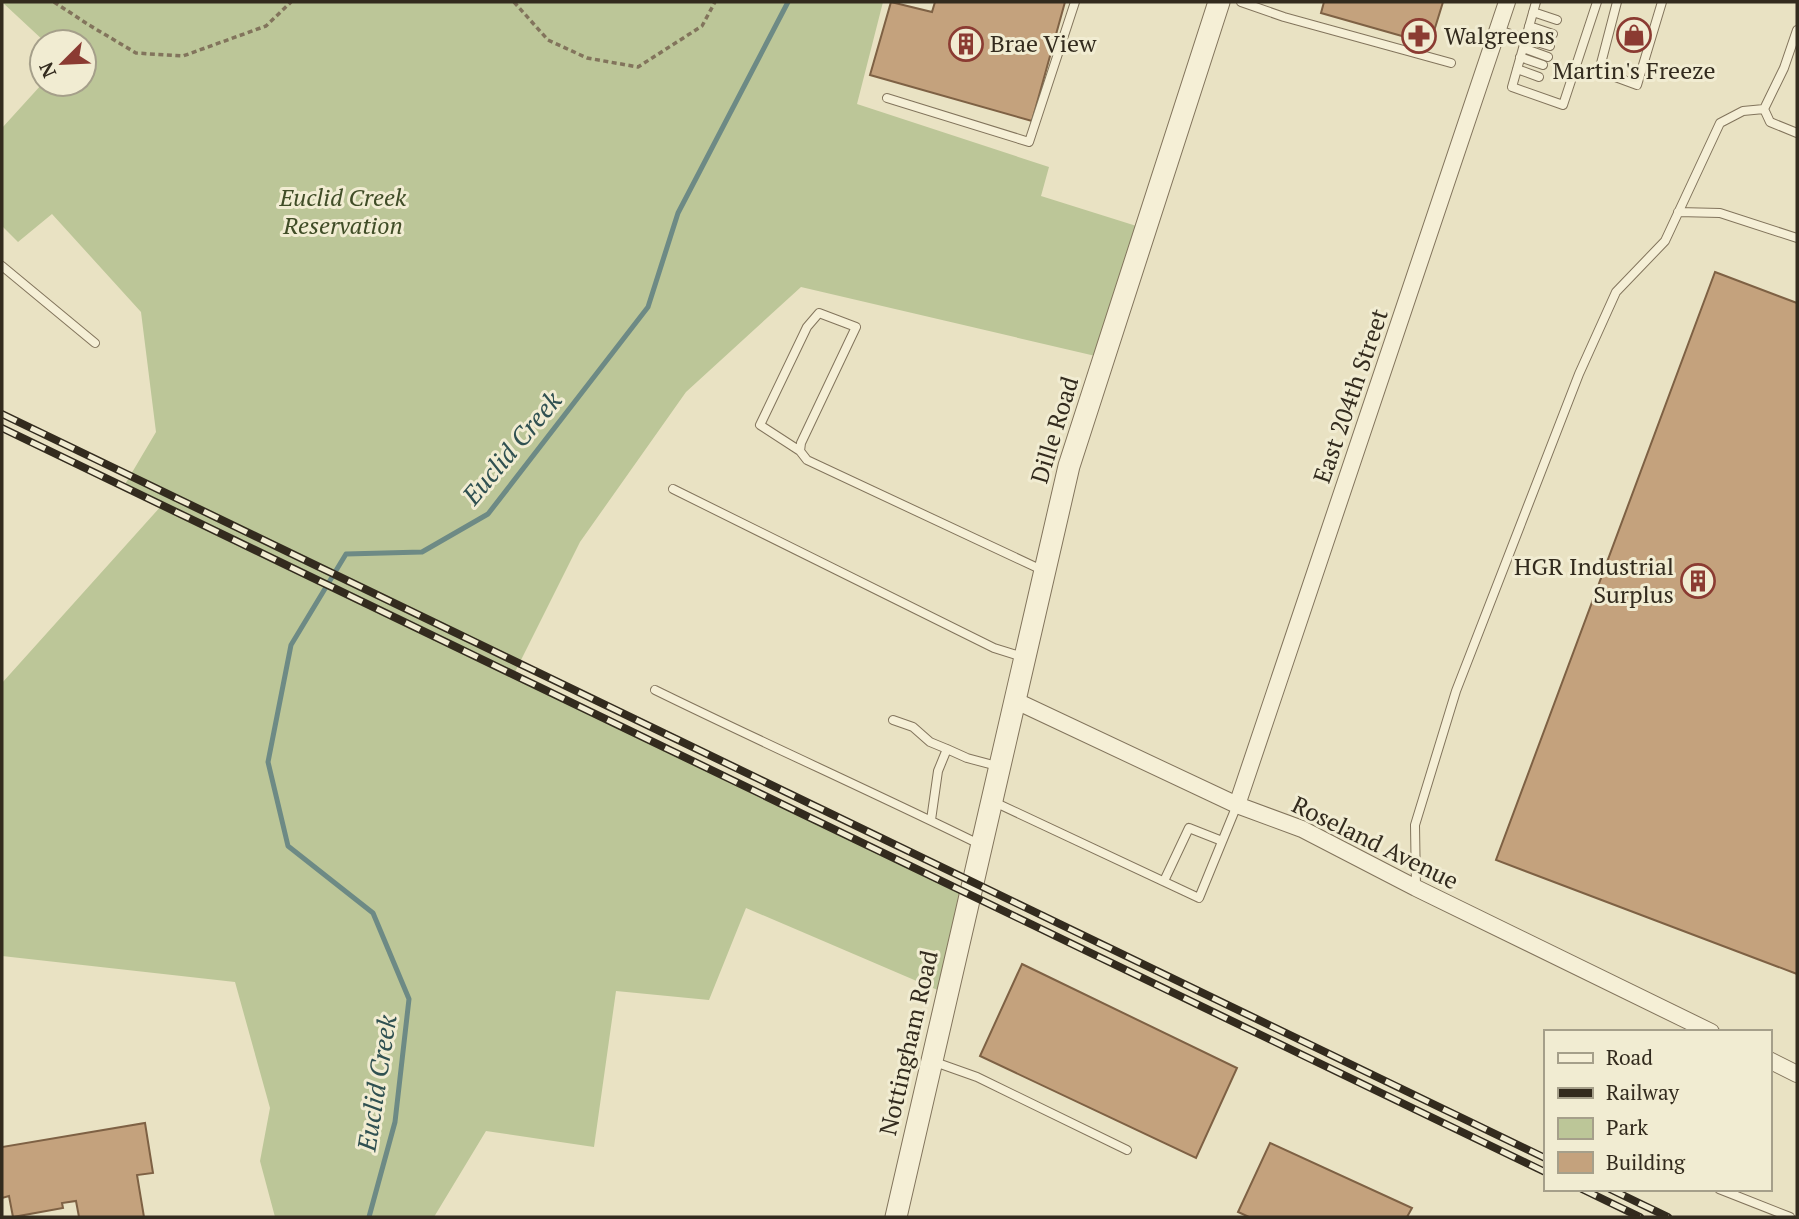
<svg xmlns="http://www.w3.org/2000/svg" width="1799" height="1219" font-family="'PT Serif',serif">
<rect width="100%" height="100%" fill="#e9e2c3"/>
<path fill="#bcc698" d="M2,2H883L857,104L1049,167L1041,196L1146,229L1104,358L801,287L686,392L580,542L514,674L969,894L947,994L746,908L709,1000L616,991L594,1147L486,1131L434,1217H275L260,1161L270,1108L235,982L2,956V683L162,505L124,486L156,432L141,312L52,214L18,242L2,226V128L42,84H84V42H45Z"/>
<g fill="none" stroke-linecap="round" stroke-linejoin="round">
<path stroke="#6d8a85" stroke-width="5" d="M369,1217L395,1122L409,999L373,913L288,846L268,762L291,645L346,554L422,552L488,514L648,307L678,213L788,2"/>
</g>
<path fill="#c4a27d" stroke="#7e6144" stroke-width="2" d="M891,2L932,12L935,2H1065L1032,121L870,75Z
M1324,2H1443L1430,44L1321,13Z
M1715,272L1797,303V974L1496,860Z
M1022,964L1237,1068L1196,1158L980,1056Z
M145,1123L153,1173L137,1175L144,1217H79L76,1201L62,1203L63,1208L13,1217L9,1196L2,1198V1147Z
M1270,1143L1412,1208L1407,1217H1249L1238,1212Z"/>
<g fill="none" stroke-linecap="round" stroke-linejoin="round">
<g stroke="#82745c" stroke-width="10">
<path id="service" d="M1241,2L1284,17L1451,63
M1536,2L1512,87L1563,105L1597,2
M1617,2L1599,71L1637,85L1662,2
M1533,12L1557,20
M1529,26L1553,34
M1498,30L1550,46
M1523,48L1548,57
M1520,57L1543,65
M1517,69L1539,77
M887,98L1029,142L1075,2
M1764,109L1770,122L1797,133
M1678,212L1720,213L1797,238
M2,266L95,343
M800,451L760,425L807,327L819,313L856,327L801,443L800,451L807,460L1042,570
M673,489L994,648L1023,657
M655,690C763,743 873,792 981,845
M893,720L913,727L930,742L947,749
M992,801L1199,898L1237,805
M931,820L938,771L947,749L967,758L997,766
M1164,881L1189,828L1222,841
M1416,888L1415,825L1456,691L1579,374L1616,292L1665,241L1720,123L1743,111L1764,109L1784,68L1797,30
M932,1061L977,1077L1127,1150
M1719,1189L1790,1217"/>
</g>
<g stroke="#82745c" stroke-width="18">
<path id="minor" d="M1016,701L1237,805L1302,829L1416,888L1711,1032
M1237,805L1507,2
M1769,1060L1797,1074"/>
</g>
<g stroke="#82745c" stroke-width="23">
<path id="tertiary" d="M896,1217L1069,466L1219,2"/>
</g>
<path stroke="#82745c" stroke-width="3.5" stroke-dasharray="5 3.5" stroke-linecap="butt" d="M54,2L89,25L136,53L183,56L266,26L291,2
M514,2L548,40L587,58L638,67L702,26L715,2"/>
<use href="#service" stroke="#f5efd6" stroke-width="8"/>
<use href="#minor" stroke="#f5efd6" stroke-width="16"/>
<use href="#tertiary" stroke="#f5efd6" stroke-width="21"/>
<g stroke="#332b1e" stroke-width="8">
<path id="rail" d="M2,414L1545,1158
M2,428L1545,1172
M1582,1189L1640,1217
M1610,1189L1668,1217"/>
</g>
<use href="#rail" stroke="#f1ecd2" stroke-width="5" stroke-dasharray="16" stroke-linecap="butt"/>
</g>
<defs>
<g id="shop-ring" transform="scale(1.75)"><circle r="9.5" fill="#f1ecd2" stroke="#8b3b32" stroke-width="1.5"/><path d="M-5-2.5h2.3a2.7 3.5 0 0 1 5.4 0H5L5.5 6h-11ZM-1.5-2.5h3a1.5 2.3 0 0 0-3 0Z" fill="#8b3b32"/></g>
<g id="pharmacy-ring" transform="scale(1.75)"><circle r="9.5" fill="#f1ecd2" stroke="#8b3b32" stroke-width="1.5"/><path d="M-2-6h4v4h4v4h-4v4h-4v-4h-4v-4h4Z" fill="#8b3b32"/></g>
<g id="building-ring" transform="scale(1.75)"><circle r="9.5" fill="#f1ecd2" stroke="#8b3b32" stroke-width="1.5"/><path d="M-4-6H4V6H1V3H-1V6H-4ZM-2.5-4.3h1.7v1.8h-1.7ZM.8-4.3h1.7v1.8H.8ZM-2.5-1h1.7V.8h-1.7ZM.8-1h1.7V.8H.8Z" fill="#8b3b32"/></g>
</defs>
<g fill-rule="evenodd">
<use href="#shop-ring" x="1634" y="35"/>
<use href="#pharmacy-ring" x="1419" y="36"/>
<use href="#building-ring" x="966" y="44"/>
<use href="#building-ring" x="1698" y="581"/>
</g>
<g text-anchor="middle" stroke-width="6" stroke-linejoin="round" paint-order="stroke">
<g font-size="24" fill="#332b1e" stroke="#f1ecd2" text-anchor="start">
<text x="1444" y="44">Walgreens</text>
<text x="990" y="52">Brae View</text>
<text x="1634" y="79" text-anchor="middle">Martin's Freeze</text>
<text x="1674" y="575" text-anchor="end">HGR Industrial<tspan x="1674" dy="28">Surplus</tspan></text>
</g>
<g font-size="24" font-style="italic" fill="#404d27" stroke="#f1ecd2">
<text x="343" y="206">Euclid Creek<tspan x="343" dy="28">Reservation</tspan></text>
</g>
<g font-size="24" fill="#332b1e" stroke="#f1ecd2">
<text transform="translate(1351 396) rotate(-71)" y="8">East 204th Street</text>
<text transform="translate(1055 430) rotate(-73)" y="8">Dille Road</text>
<text transform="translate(1375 843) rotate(26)" y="8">Roseland Avenue</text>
<text transform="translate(909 1043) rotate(-77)" y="8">Nottingham Road</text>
</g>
<g font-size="26" font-style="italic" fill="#2f5051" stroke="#f1ecd2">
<text transform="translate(512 448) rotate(-50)" y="9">Euclid Creek</text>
<text transform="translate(377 1083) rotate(-81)" y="9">Euclid Creek</text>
</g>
</g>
<rect width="1799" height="1219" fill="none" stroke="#332b1e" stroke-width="7"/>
<rect x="1544" y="1030" width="228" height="161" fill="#f1ecd2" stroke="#a59f8a" stroke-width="2"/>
<rect x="1558" y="1053" width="35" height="10" fill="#f5efd6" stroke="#a59f8a" stroke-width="2"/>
<text x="1606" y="1065" font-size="21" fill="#332b1e">Road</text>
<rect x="1558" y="1088" width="35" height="10" fill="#332b1e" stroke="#a59f8a" stroke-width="2"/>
<text x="1606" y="1100" font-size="21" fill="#332b1e">Railway</text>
<rect x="1558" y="1118" width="35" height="21" fill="#bcc698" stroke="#a59f8a" stroke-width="2"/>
<text x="1606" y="1135" font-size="21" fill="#332b1e">Park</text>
<rect x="1558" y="1152" width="35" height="21" fill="#c4a27d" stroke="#a59f8a" stroke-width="2"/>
<text x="1606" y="1170" font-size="21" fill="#332b1e">Building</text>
<g transform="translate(63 63) rotate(246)"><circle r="33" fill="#f1ecd2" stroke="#a59f8a" stroke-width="2"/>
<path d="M0-5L12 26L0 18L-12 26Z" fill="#8b3b32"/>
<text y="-10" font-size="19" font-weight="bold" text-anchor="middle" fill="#332b1e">N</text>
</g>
</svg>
